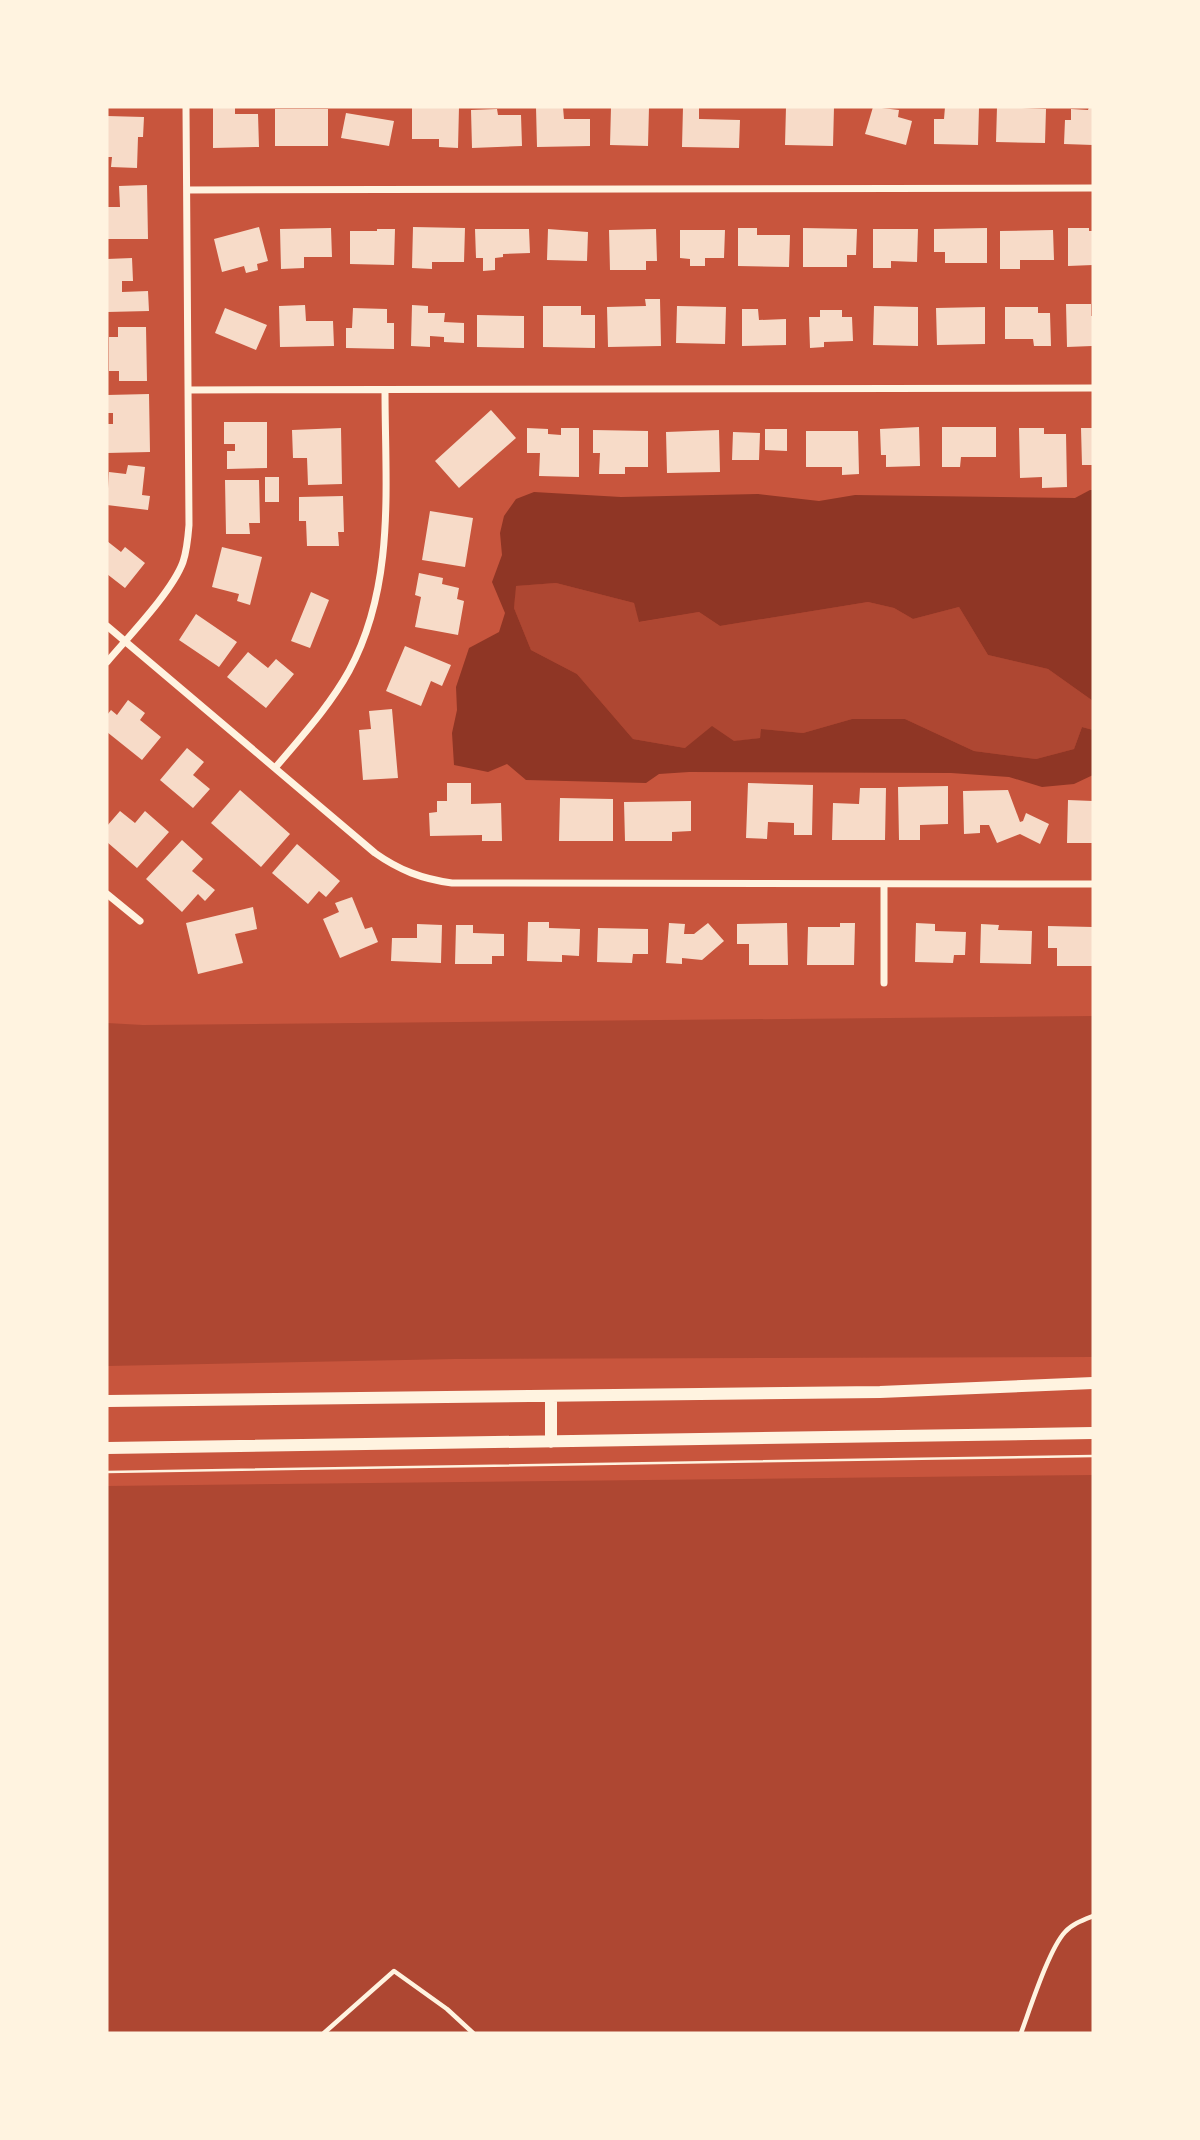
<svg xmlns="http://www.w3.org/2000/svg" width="1200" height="2140" font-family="'Sofia Sans Condensed',sans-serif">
<rect width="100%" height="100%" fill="#c8553d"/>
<path fill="#ae4732" d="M556,583L634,603L640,622L699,612L720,626L868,602L894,608L913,619L959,607L988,655L1048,669L1093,701V730L1082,727L1074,749L1036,759L974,751L905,719H852L803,733L762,729L760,738L685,748L633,739L577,674L531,650L514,608L515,586Z
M1093,1016V1357L455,1359L107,1366V1023L143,1025Z
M1093,1475V2033H107V1486Z"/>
<path fill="#8f3625" d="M1090,490H1093V701L1048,669L988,655L959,607L913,619L894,608L868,602L720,626L699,612L639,622L634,603L556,583L516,586L514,608L531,650L577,674L633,739L685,748L712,726L734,741L760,738L761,729L803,733L852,719H905L974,751L1036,759L1074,749L1082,727L1093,730V775L1074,784L1042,787L1009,777L951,773L689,772L659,774L646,783L526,780L507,764L488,772L454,765L452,733L457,710L456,687L469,648L499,632L505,613L492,582L502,555L500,533L504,516L516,499L534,492L621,497L758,494L819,501L855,495L1075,498Z"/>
<path fill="#f7dbc8" d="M213,107H235V114H258L259,147L213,148Z
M412,107H459L458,148L439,147V139H412Z
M536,107H563L564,119H590V146L537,147Z
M611,107H649L648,146L610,145Z
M683,107H699V119L740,120L739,148L682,147Z
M786,107H834L833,146L785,145Z
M873,107L899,110L898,117L912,121L906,145L865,134Z
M945,107H979L978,145L934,144V119H944Z
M997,107L1046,109L1045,143L996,142Z
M1089,107H1093V145L1064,144L1065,120H1071V109L1088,110Z
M275,109H328V146H275Z
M497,109L498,115H521L522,146L472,148L471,110Z
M346,113L394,121L389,146L341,138Z
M107,116L144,117L143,137H138L137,168L111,167L112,157H107Z
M147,185L148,239H107V207H120L119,186Z
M259,227L268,261L257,264L258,270L246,273L244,266L222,272L214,239Z
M413,227L465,228L464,262H432V269L412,268Z
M331,228L332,257H304V268L281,269L280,229Z
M738,228H757V235H790L789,267L738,266Z
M803,228L857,229L856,255H847V267H803Z
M987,228V263H945V252H934V229Z
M1068,228H1089V231H1093V265L1068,266Z
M377,229H395L394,265L350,264V231H377Z
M475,229H529L530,253L503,254V257L495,258V270L483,271V258H476Z
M548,229L588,232L587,261L547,260Z
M656,229L657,261H646V270H610L609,230Z
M873,229H918L917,262L891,261V268H873Z
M680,230H725L724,258H705V266H690V259L680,258Z
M1053,230L1054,260H1020V269H1000V231Z
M132,258L133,281H122V292L148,291L149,311L107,312V259Z
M645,299H660L661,346L608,347L607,307L646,306Z
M1066,304H1091V316H1093L1092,346L1067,347Z
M305,305L306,321H333L334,346L280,347L279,306Z
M412,305L428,306V313H445L444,322L464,323V343L444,342V337L430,336V347L411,346Z
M543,306H581V315H595V348L543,347Z
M677,306L726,307L725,344L676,343Z
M874,306L918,307V346L873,345Z
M985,307V344L937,345L936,308Z
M1005,307H1038V313H1050L1051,346H1034L1033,339H1005Z
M225,308L267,325L256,350L215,333Z
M353,308L387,309V323H394V349L346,348V328H352Z
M742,309H758L759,320L786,319V345L742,346Z
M820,310H842V317H852L853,341L824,342V347L810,348L809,317H820Z
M477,315L524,316V348L477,347Z
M118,327H146L147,381H119V371H109V337H118Z
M149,394L150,452L107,453V424H113V413H107V395Z
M491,410L516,438L459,488L435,461Z
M224,422H267V468L227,469V451H235V444H224Z
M919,427L920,466L886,467V455H881L880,429Z
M942,427H996V457H961L960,467H942Z
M341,428L342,484L308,485L307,458H293L292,430Z
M527,428L548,429V434L561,435V428H579V477L539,476L540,453H527Z
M1019,428H1044V434H1066L1067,487L1042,488V477L1020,478Z
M1081,428H1093V465H1082Z
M765,429H787V451L765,450Z
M593,430L648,431V467H625V474H599L600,453H593Z
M719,430L720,472L667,473L666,432Z
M806,431H858L859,474L842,475V467H806Z
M733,432L760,433L759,460H732Z
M128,465L145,467L142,495L150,496L148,510L107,505L109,472L126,474Z
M265,477H279V502H265Z
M225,480H259L260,523H249L250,534H226Z
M343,496L344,532H338L339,546H307L306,521H299V497Z
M430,511L473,518L465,567L422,560Z
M107,541L121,552L125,547L145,563L125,588L107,574Z
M222,547L262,557L250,605L237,601L239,594L212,587Z
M419,573L443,578L442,584L459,588L457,599L464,601L458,635L415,627L421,597L415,595Z
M311,592L329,600L310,648L291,641Z
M196,614L237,642L219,667L179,640Z
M405,646L451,665L442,686L431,681L421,706L386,691Z
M248,652L268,668L276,659L294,674L266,708L227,677Z
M128,700L145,713L140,720L161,737L142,760L107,732V715L111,710L117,715Z
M392,709L398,778L363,780L359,730L371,729L369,711Z
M187,748L204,762L193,775L210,789L193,808L160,780Z
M447,783H471V804L501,803L502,841H482V835L430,836L429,813L437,812V801H447Z
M748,783L813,785L812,835H794V823L768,822L767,839L746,838Z
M948,786V824L920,825V840H899L898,787Z
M860,788H886L885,840H832L833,803L859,804Z
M240,790L290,834L261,867L211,823Z
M1008,790L1020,822L1023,821L1026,813L1049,824L1040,844L1020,834L997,843L989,825H980V833L964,834L963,791Z
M560,798L613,799V841H559Z
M1068,800L1093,801V843H1067Z
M691,801V831L672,832V841H625L624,802Z
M120,811L135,823L145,811L169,832L137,868L107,842V826Z
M182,840L203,859L192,871L215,890L205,901L198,894L182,912L146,879Z
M297,844L340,881L326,897L319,891L308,904L272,873Z
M352,897L365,929L372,927L378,942L340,958L323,919L339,912L335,903Z
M253,907L257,929L235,934L243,963L198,974L186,923Z
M528,922H549V928L580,929L579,956L562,955V962L527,961Z
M669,923L685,924L684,934H694L708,923L724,941L702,960L682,958V964L666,963Z
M787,923L788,965H749V944H737V924Z
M840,923H855L854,965H807L808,927H840Z
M916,923L935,924V931L966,932L965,955H954L953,963L915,962Z
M417,924L442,925L441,963L391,961L392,938H417Z
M981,924L999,925L998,930L1032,931L1031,964L980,963Z
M456,925H473V933L504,934V956H492V964H455Z
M1048,926L1093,927V966H1057V948H1048Z
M598,928L648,929V954H633L632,963L597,962Z"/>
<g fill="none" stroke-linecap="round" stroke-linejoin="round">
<path stroke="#fff3e0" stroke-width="2.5" d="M107,1472L1093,1456"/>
<path stroke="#fff3e0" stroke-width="4.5" d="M324,2033L394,1971L447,2009L473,2033
M1021,2033C1030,2009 1049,1949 1065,1932C1072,1924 1083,1920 1093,1916"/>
<path stroke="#fff3e0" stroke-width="7" d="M187,190L1093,188
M188,390L1093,388
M107,626L375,853C399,870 422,879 452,883L1093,884
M107,662C128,637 172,592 183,562C187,550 188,538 189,525L186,107
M275,768C301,737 329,707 349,671C396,584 385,485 385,390
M884,884V983
M107,894L140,921"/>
<path stroke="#fff3e0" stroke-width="12" d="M551,1396V1442
M107,1401L880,1392L1093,1383
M107,1448L1093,1433"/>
</g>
<rect width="1200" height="2140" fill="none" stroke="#fff3e0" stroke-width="217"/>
</svg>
